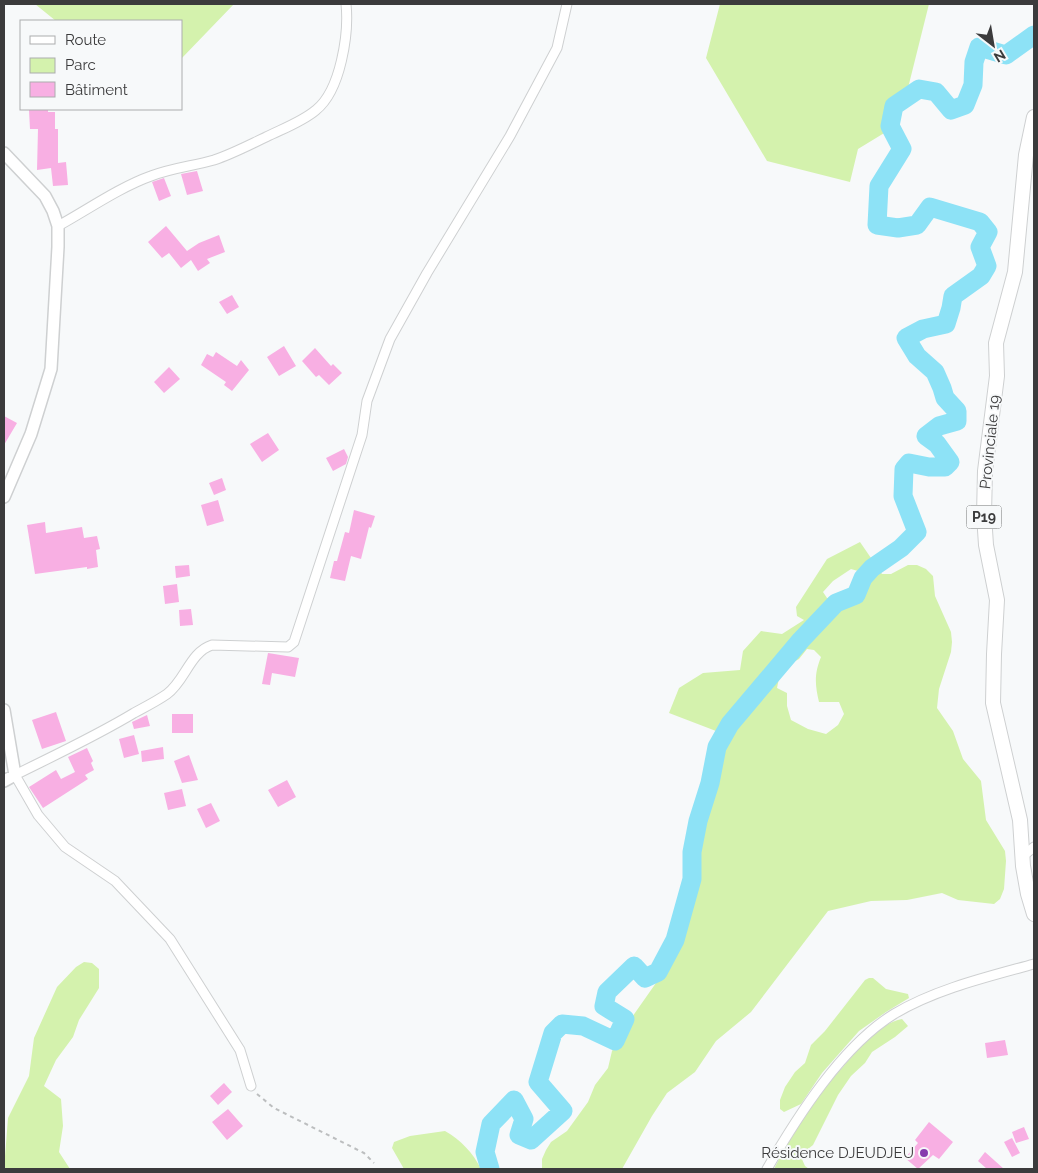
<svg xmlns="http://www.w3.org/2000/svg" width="1038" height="1173" font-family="Raleway,sans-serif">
<rect width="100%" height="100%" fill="#f7f9fa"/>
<path fill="#d4f2ad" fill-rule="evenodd" d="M35,4H234L181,59V21H56Z
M720,4H929L899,124L858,149L850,182L767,161L706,58Z
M860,542L882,574H891L908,565H917L926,569L933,576L935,596L951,632L952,642L951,652L939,689L937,708L953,731L963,759L981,781L986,820L1005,851L1006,861L1004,889L1000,899L994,904L958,900L942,893L907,900L871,901L828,911L751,1012L716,1041L695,1072L667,1093L652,1116L622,1169H542V1159L546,1150L551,1142L567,1131L588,1102L595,1085L608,1068L612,1051L630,1020L663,973L687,922L695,880L700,835L723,746L716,731L669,713L679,688L703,673L740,670L743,651L761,631L782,634L804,620L797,616L796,607L827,559ZM851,569L858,571L852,589L834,597L827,598L823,592L833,581ZM807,649L814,650L821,657C814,674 815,685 819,702H839L844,714L838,725L826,734L808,729L791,720L787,706V693L777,688L779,678L784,667L799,659Z
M84,962L92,963L99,969V988L79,1020L73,1037L56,1060L44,1086L61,1099L63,1126L59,1152L70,1169H4L8,1118L29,1076L34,1038L57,987L76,967Z
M869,978H873L886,989L908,994L909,998L886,1012L859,1031L822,1073L801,1104L784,1112L780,1109V1100L785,1087L795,1072L805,1063L811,1045L825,1031L865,980Z
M902,1019L908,1026L895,1037L872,1052L865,1063L851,1076L838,1095L813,1145L803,1153L801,1157L805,1166L809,1169H774C788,1140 805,1113 825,1087C832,1078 841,1070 848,1061C863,1044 879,1024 902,1019Z
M445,1131C461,1140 473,1153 481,1169H404L392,1148L394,1142L410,1136Z"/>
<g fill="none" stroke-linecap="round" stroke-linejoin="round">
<path stroke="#8de2f6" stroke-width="19" d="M490,1169L485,1152L491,1124L514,1100L524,1119L519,1135L531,1140L563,1111L538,1082L553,1033L562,1024L583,1026L615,1041L625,1019L604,1006L607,992L634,966L645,978L658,972L675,940L692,879V852L698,821L710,783L717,747L730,724L801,640L836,603L856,595L863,578L872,568L901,548L917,532L903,496L904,469L909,463L929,467H945L950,462L937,444L926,436L939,426L957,421V411L945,398L942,388L935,372L917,356L906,338L923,329L946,324L951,308L953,296L981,276L987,266L980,247L988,232L980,222L930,207L917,225L898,228L877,225L879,186L902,149L890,126L894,106L919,89L936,92L951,110L965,105L973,85L974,62L979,47L1006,55L1034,35"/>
</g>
<path fill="#f8afe3" d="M48,109V112H55V129H58V163L66,162L68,185L53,186L51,168L37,170L38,129H30L29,110Z
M197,171L203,191L187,195L181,174Z
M164,178L171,196L159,201L152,182Z
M166,226L187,251L199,243L219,235L225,252L207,259L210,263L198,271L191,260L181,268L169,253L162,258L148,242Z
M232,295L239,307L227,314L219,302Z
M284,346L296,366L279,376L267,357Z
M315,348L331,366L333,364L342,373L329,385L319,375L316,377L302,361Z
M216,352L237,366L241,360L249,370L232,391L224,385L226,382L201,365L207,354L213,357Z
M169,367L180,379L164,393L154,382Z
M4,416L17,423L4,445Z
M268,433L279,450L262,462L250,444Z
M344,449L348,457L346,464L333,471L326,458Z
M222,478L226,490L214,495L209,483Z
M218,500L224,521L207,526L201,505Z
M354,510L375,516L371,528L369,527L361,559L351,556L345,581L330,578L334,561H337L345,532L349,533Z
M45,522L46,533L82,527L84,538L97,536L100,549L96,550L98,567L87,569V567L35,574L27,525Z
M189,565L190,576L176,578L175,566Z
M177,584L179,602L165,604L163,586Z
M191,609L193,625L180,626L179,610Z
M268,653L299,658L295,677L272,673L270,685L262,684Z
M56,712L66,741L42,749L32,720Z
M172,714H193V733H172Z
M147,715L150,726L134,729L132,722Z
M134,735L139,754L124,758L119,739Z
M163,747L164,759L142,762L141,751Z
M87,748L93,761L91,763L94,770L85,775L88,779L43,808L29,787L56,770L61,779L75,772L68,757Z
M189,755L198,780L182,783L174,761Z
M287,780L296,797L278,807L268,790Z
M182,789L186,806L168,810L164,793Z
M211,803L220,821L206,828L197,809Z
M1005,1040L1008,1055L987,1058L985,1043Z
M224,1083L232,1092L218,1105L210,1096Z
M228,1109L243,1126L227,1140L212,1122Z
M929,1122L953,1142L939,1159L933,1155L918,1169L905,1158L918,1143L915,1140Z
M1024,1127L1029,1139L1016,1143L1012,1132Z
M1012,1138L1020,1153L1012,1157L1004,1142Z
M985,1152L1004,1169H987L978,1161Z"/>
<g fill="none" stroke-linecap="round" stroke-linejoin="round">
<g stroke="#ced0d1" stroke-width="11">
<path id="minor" d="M58,226C87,210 120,187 151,176C172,168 193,166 214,160C232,154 249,145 266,137C282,129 302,122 316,110C341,90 349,33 346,4
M1023,856L1034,847
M251,1086L240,1050L170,939L115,881L65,847L38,815L15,775C55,755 96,736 134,713C145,707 157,701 167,694C185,681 190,652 212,645L288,647L294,642L362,435L367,401L390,339L427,273L510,136L557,48L567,4
M767,1169C797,1117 842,1046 894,1014C936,989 987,977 1034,964"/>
</g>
<g stroke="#ced0d1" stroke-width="14">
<path id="tertiary" d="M4,153L45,196L53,211L58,226V247L51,369L31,434L4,497
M4,710L15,775L4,781"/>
</g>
<g stroke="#ced0d1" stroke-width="16">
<path id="primary" d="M1034,117L1026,155L1015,272L996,343L997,376L985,471L984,515L986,545L997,600L994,654L993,703L1020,820L1023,866L1028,894L1034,914"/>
</g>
<path stroke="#bcbebf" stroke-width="2" stroke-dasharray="4 4" stroke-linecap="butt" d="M257,1094L274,1108L364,1153L374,1163"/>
<use href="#minor" stroke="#fff" stroke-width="9"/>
<use href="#tertiary" stroke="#fff" stroke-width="11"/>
<use href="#primary" stroke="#fff" stroke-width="14"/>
</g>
<circle fill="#863cae" stroke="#f7f9fa" stroke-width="2" cx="924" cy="1153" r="5"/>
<g text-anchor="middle" stroke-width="4" stroke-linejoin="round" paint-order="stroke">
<rect fill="#f7f9fa" stroke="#737475" stroke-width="1" x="966.5" y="505.5" width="35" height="23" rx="4"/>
<g font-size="14" font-weight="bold" fill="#3b3b3c">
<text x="984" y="522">P19</text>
</g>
<g font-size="15" fill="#3b3b3c" stroke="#f7f9fa">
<text transform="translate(990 442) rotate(-84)" y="5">Provinciale 19</text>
</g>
<g font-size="15" fill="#3b3b3c" stroke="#f7f9fa" text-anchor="end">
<text x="914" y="1158">Résidence DJEUDJEU</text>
</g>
</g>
<rect width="1038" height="1173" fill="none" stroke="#3b3b3c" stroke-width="10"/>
<rect x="20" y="20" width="162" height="90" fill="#f7f9fa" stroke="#acadae"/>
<rect x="30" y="36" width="25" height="8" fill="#ffffff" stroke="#acadae"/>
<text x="65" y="45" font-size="15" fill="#3b3b3c">Route</text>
<rect x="30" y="58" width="25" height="15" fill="#d4f2ad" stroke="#acadae"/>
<text x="65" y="70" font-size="15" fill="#3b3b3c">Parc</text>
<rect x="30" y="82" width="25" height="15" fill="#f8afe3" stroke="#acadae"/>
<text x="65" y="95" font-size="15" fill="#3b3b3c">Bâtiment</text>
<g transform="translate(993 45) rotate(149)" stroke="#f7f9fa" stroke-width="4" paint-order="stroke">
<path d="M0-4L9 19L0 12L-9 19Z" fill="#3b3b3c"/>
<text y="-8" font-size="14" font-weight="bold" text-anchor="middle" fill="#3b3b3c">N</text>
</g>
</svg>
